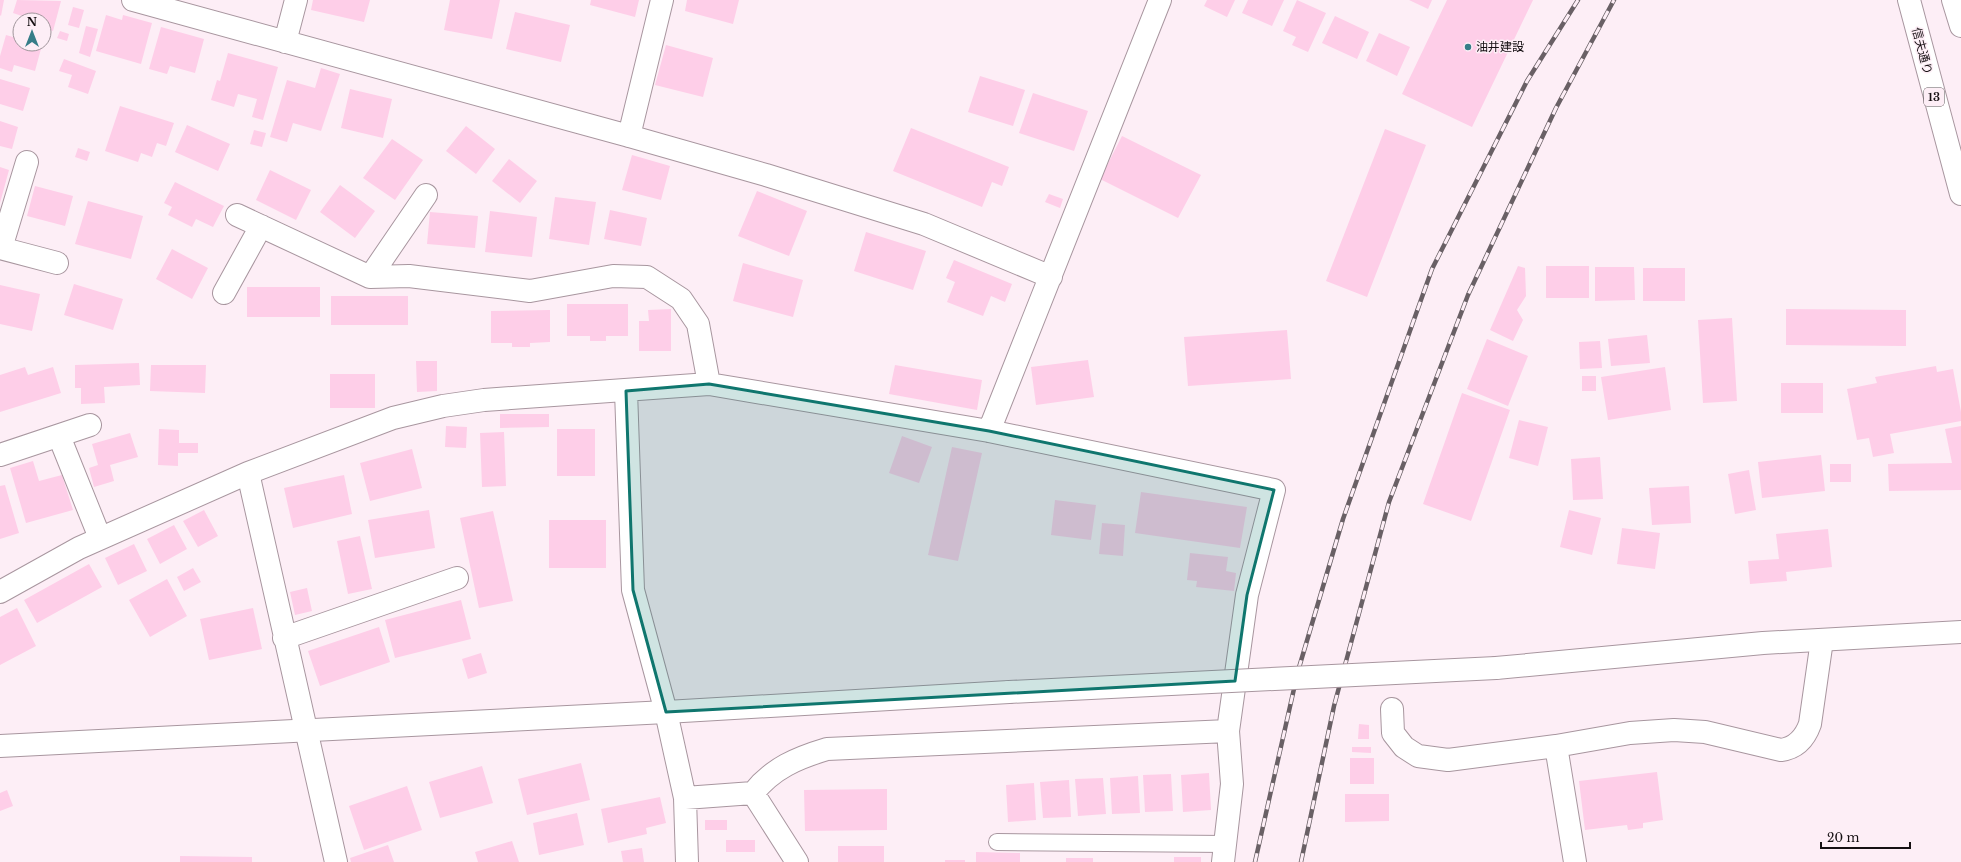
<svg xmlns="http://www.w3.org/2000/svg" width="1961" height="862" font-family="'Libre Baskerville','Noto Sans JP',serif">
<rect width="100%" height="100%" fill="#fdeef6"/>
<path fill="#fecee8" d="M0,0H4L1,16L0,15Z
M17,0L61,1L53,31L44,28V20H34L13,13Z
M313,0H370L364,22L311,10Z
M450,0H500L492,39L444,30Z
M591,0H639L635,17L590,5Z
M687,0H739L733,24L685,11Z
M1207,0H1235L1227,17L1204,6Z
M1248,0H1284L1272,26L1242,13Z
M1297,0L1326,13L1308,52L1292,45L1296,37L1283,31Z
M1409,0H1432L1428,9Z
M1447,0H1533L1472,127L1402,94Z
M73,7L84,10L79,28L68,25Z
M515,12L570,25L561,62L506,49Z
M106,15L122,20L123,15L152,23L141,64L96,51Z
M1335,16L1369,32L1357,59L1322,43Z
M86,26L98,29L90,57L79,53Z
M161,27L204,39L195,73L170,66L167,74L149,69Z
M60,31L69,34L67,41L57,38Z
M1379,33L1410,47L1397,76L1366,61Z
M6,35L20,39V44L42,45L35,71L14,65L12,72L0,68V56Z
M666,45L713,58L703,97L655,85Z
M228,53L278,67L263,120L252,117L257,99L238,94L234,107L211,100L217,80L220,81Z
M64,59L96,71L88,94L68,87L72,75L59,71Z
M321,68L340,74L321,131L293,123L287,142L270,137L287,80L315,88Z
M980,76L1025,90L1013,126L968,112Z
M0,79L30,88L23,111L0,104Z
M350,89L392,99L383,138L341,128Z
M1033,93L1088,111L1074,151L1019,133Z
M120,106L174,123L166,146L157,143L152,157L141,153L138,162L105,151Z
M0,121L18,127L12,149L0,146Z
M187,125L230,144L218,171L175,152Z
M466,126L495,149L476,174L446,151Z
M911,128L1009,167L1002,186L992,182L982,207L893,171Z
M1385,129L1426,145L1367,297L1326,281Z
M254,130L266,133L262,147L250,144Z
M1122,136L1201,175L1178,218L1100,179Z
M392,139L423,160L395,200L363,178Z
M78,148L90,152L87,161L75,157Z
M632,155L670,166L661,200L622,190Z
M509,159L537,181L520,203L492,181Z
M0,167L9,170L0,203Z
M270,170L311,190L296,220L256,200Z
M175,182L224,206L213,227L196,219L192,227L168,215L172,207L164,203Z
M340,185L375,211L355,238L320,212Z
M35,186L73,196L65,226L27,216Z
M757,191L807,211L789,256L738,236Z
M1049,194L1063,199L1060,208L1045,202Z
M555,197L596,202L589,245L549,239Z
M88,201L143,216L131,259L75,244Z
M610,210L647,218L641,246L604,239Z
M490,211L537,217L532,257L485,252Z
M430,212L478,216L475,248L427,244Z
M866,232L926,251L913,290L854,271Z
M172,249L208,268L192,299L156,279Z
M954,260L1012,284L1005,302L991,296L983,316L947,302L955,282L946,278Z
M743,263L803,280L793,317L733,301Z
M1518,266L1525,268L1526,296L1517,310L1523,320L1513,341L1490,330Z
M1546,266H1589V298H1546Z
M1595,267H1634L1635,300L1595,301Z
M1643,268H1685V301H1643Z
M74,284L123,299L113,330L64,315Z
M0,285L40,294L32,331L0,324Z
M247,287H320V317H247Z
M331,296H408V325H331Z
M567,304H628V336H606V341H590V336H567Z
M671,309V351H639V321H649L648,310Z
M1786,309L1906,310V346L1786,345Z
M550,310V342L530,343V347H512V343H491V311Z
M1732,318L1737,401L1703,403L1698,320Z
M1287,330L1291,379L1188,386L1184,337Z
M1647,335L1650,363L1611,366L1608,339Z
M1487,339L1528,356L1508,406L1467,389Z
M1600,341L1602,368L1580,369L1579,342Z
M1088,360L1094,397L1036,405L1031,367Z
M416,361H437V391L417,392Z
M139,363L140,385L104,387L105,403L81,404V388H75V365Z
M151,365H206L205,393L150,391Z
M895,365L982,380L977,410L889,394Z
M1936,366L1937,372L1953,369L1961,412V421L1890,434L1894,453L1873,457L1869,438L1857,440L1847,389L1877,383L1875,377Z
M25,367L28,375L53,367L61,393L0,412V375Z
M1665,367L1671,410L1608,420L1601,377Z
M330,374H375V408H330Z
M1582,376H1596V391H1582Z
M1781,383H1823V413H1781Z
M1462,393L1510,410L1471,521L1423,504Z
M500,414H549V427L500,428Z
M1519,420L1548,427L1538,466L1509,458Z
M446,426L467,427L466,448L445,447Z
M1961,426V490L1889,491L1888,464L1952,463L1945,429Z
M159,429L179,430V443H198V453H178V466L158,465Z
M557,429H595V476H557Z
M504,432L506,486L482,487L480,433Z
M130,433L138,457L110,465L114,481L94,487L89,468L98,465L92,444Z
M902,436L932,447L919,483L889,473Z
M952,447L982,453L958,561L928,555Z
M412,449L422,488L370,501L360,463Z
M1821,455L1825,491L1762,498L1758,462Z
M1600,457L1603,499L1573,500L1571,459Z
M33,461L39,481L62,475L73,510L26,523L10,468Z
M1830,464H1851V482H1830Z
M1749,470L1756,510L1735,514L1728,474Z
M344,475L352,514L293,528L284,488Z
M5,485L19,533L0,539V486Z
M1689,486L1691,523L1652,525L1649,488Z
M1141,492L1247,507L1240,548L1135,533Z
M1055,500L1096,505L1091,540L1051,535Z
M204,510L218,536L198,547L183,521Z
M429,510L435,548L375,558L368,520Z
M1569,510L1601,518L1592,555L1560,547Z
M493,511L513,601L479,608L460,518Z
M549,520H606V568H549Z
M1102,523L1125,525L1123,556L1099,554Z
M174,525L187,549L160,564L147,539Z
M1622,528L1660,533L1655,569L1617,564Z
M1828,529L1832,567L1786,572L1787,581L1750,584L1748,561L1779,559L1776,534Z
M360,536L372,589L348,594L337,541Z
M134,544L147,571L118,585L105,558Z
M1190,553L1228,557L1226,571L1236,573L1234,591L1196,587L1197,581L1187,580Z
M89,564L102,587L37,623L24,600Z
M193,568L201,582L184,591L177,577Z
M167,579L187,616L150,637L129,600Z
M307,588L312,611L295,615L290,592Z
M461,600L471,639L395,658L385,620Z
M17,608L36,646L0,665V617Z
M253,608L262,649L209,660L200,619Z
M379,627L390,662L320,686L308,651Z
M481,653L487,673L468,679L462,659Z
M1359,724L1369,725V739H1358Z
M1352,747H1371V753L1352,752Z
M1350,758H1374V784H1350Z
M581,763L590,800L527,815L518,779Z
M482,766L493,803L440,818L429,782Z
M1657,772L1663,820L1643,823V828L1628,830L1627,825L1585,830L1579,781Z
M1209,773L1211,810L1183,812L1181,775Z
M1171,774L1173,811L1145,812L1143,775Z
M1138,776L1140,813L1112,814L1110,778Z
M1103,778L1106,814L1078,816L1075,779Z
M1069,780L1071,817L1043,818L1040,782Z
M1034,783L1036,820L1008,822L1006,785Z
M407,786L422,830L364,850L349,806Z
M887,789V830L805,831L804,790Z
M7,790L13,806L0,811V793Z
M1345,794H1389V821L1345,822Z
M660,797L666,823L646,828L647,834L608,843L601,809Z
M577,813L584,845L539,855L533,823Z
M705,820H727V830H705Z
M726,840H755V852H726Z
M512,841L519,862H478L475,852Z
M388,845L394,862H351L350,858Z
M838,846H884V862H838Z
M642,848L644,862H623L621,851Z
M976,852L1020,853V862H976Z
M180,856L252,857V862H180Z
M1174,857H1201V862H1174Z
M1066,858H1093V862H1066Z
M945,860H965V862H945Z"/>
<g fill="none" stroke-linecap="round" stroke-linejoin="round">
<g stroke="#a8969f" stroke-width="18">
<path id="lane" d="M997,842L1226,844"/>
</g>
<g stroke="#a8969f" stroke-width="24">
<path id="street" d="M133,0L629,136L766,175L924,224L1051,277
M285,42L296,0
M629,136L662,0
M237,215L370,277L409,276L530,291L613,276L647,277L681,299L698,324L709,384
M0,248L57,263
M1,248L27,162
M370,277L426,195
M224,293L261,226
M626,391L633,590L666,712L685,798L687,862
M989,431L1160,0
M59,436L100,538
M0,455L90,425
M248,473L336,862
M0,592L79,548L248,473L393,418L443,406L484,400L709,384L989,431L1274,490L1247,595L1228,731L1232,784L1223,862
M284,638L457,578
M1392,709L1393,733L1404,747L1418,756L1448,760L1556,746L1630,733L1674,730L1705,732L1781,750C1796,748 1805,738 1810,724L1822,640
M1556,746L1575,862
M753,793L797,862
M685,798L753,793C773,768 797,758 827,749L1228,731"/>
</g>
<g stroke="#a8969f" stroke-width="24">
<path id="secondary" d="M1496,668L1763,643L1961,632
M0,746L666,712L1009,692"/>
</g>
<g stroke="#a8969f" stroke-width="24">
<path id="highway" d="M1909,0L1961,194
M1953,0L1961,26"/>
</g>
<use href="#lane" stroke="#fff" stroke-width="16"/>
<use href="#street" stroke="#fff" stroke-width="22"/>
<use href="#secondary" stroke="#fff" stroke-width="22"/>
<use href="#highway" stroke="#fff" stroke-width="22"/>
<g stroke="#696065" stroke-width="4.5">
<path id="rail" d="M1255,862L1298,671L1343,519L1432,269L1527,81L1578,0
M1301,862L1334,706L1389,502L1468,295L1556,108L1614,0"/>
</g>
<use href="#rail" stroke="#fdeef6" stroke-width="3" stroke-dasharray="9" stroke-linecap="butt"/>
<g stroke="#a8969f" stroke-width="24" stroke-linecap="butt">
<path id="secondary-bridge" d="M1009,692L1496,668"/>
</g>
<use href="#secondary-bridge" stroke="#fff" stroke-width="22"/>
</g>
<path fill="#0f766e" fill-opacity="0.2" stroke="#0f766e" stroke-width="3" stroke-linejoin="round" d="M709,384L989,431L1274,490L1247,595L1235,681L666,712L633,590L626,391Z"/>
<circle fill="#367d88" stroke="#fdeef6" stroke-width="1.5" cx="1468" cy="47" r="4"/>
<g text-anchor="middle" stroke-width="3" stroke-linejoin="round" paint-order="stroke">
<rect fill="#fdeef6" stroke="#5b5256" stroke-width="1" x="1924" y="88" width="20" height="18" rx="3"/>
<g font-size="11" font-weight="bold" fill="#150f12">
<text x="1934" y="101">13</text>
</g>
<g font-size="12" fill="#150f12" stroke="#fdeef6" text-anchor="start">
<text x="1476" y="51">油井建設</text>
</g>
<g font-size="12" fill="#150f12" stroke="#fdeef6">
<text transform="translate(1922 51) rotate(75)" y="4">信夫通り</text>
</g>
</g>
<g transform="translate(32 32)"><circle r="19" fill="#fdeef6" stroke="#a0959b"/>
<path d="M0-3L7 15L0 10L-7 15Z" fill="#367d88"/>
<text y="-6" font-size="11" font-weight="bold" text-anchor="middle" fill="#150f12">N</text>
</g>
<path d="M1821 842v6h89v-6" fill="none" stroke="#150f12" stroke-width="2"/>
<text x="1827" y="842" font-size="12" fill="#150f12" stroke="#fdeef6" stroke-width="3" paint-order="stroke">20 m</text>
</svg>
